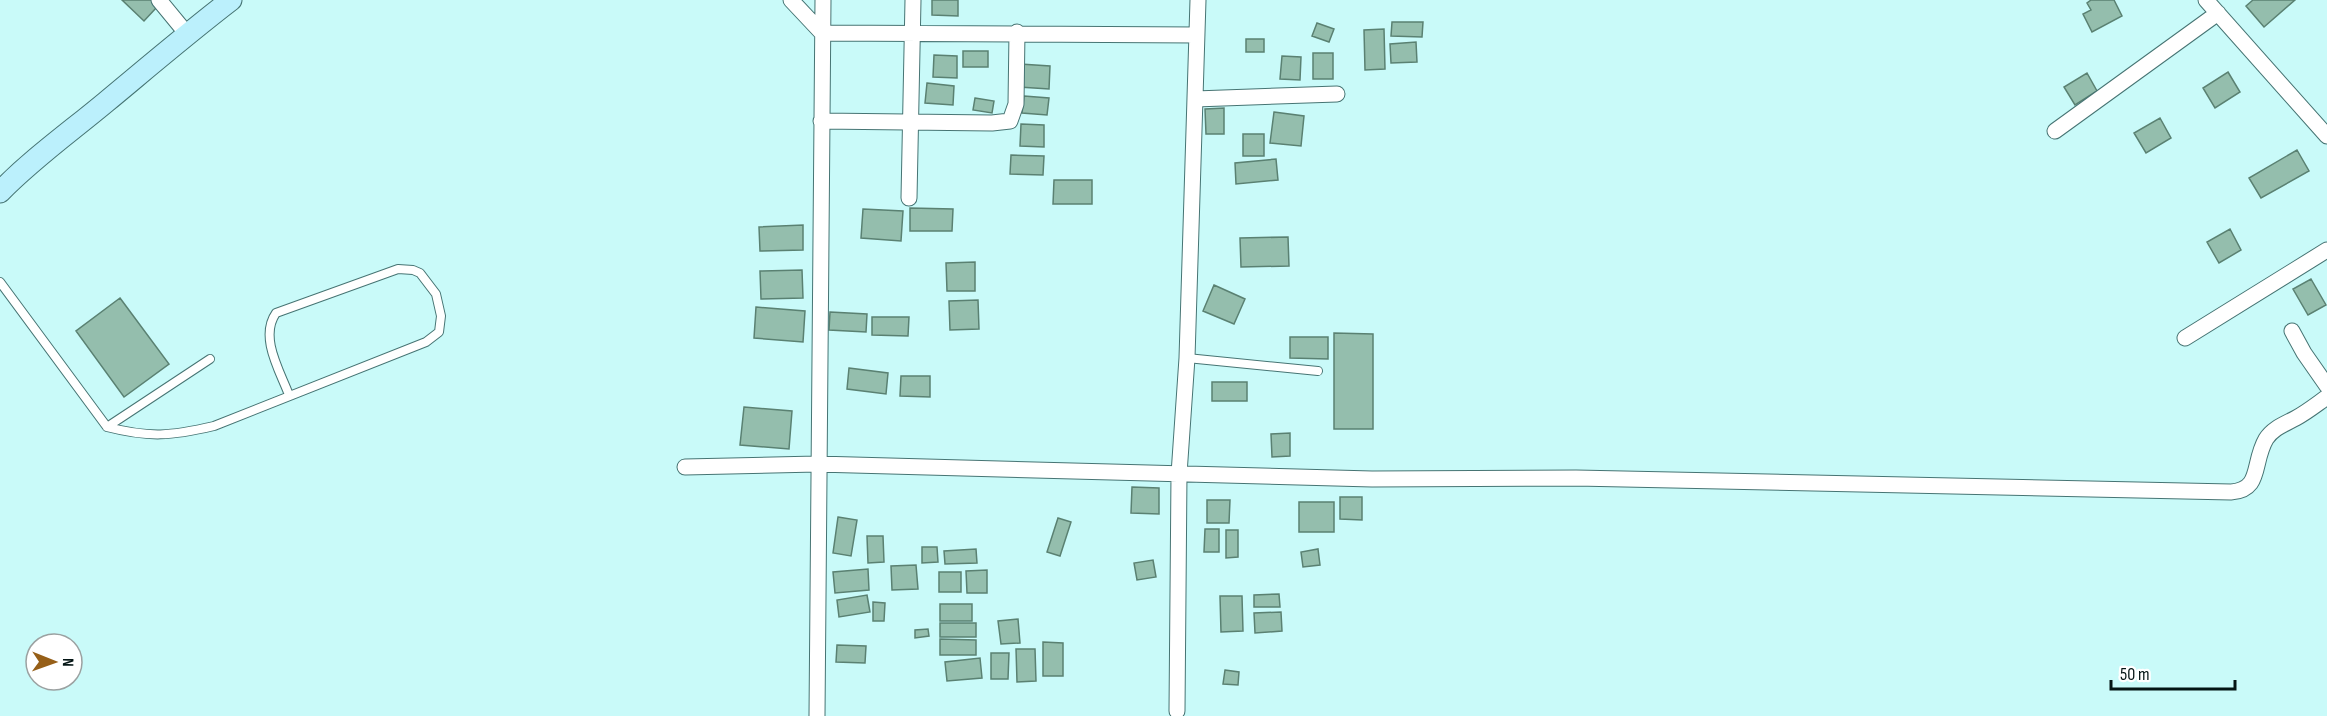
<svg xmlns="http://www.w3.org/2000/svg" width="2327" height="716" font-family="'Sofia Sans Condensed',sans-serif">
<rect width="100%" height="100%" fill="#c9faf9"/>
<path fill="#94bead" stroke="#5a8172" stroke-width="1.5" d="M122,0H151L157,7L144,21Z
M932,0H958V16L932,15Z
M2091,0H2114L2122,16L2092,32L2083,14L2091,10L2087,3Z
M2253,0H2295L2264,27L2246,6Z
M1392,22H1423L1422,37L1391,36Z
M1317,23L1334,29L1329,42L1312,36Z
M1384,29L1385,69L1365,70L1364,30Z
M1246,39H1264V52H1246Z
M1416,42L1417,62L1391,63L1390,44Z
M963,51H988V67H963Z
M1313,53H1333V79H1313Z
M934,55L957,56V78L933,77Z
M1282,56L1301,57L1300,80L1280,79Z
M1020,64L1050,66L1049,89L1019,87Z
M2228,72L2240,92L2215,108L2203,88Z
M2087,73L2097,91L2075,105L2064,87Z
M927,83L954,86L953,105L925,103Z
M1024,96L1049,98L1047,115L1022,113Z
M975,98L994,101L992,113L973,110Z
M1224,108V134H1206L1205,109Z
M1274,112L1304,116L1301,146L1270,143Z
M2160,118L2171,138L2146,153L2134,133Z
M1021,124L1044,125V147L1020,146Z
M1243,134H1264V156H1243Z
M2297,150L2309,171L2261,198L2249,178Z
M1011,155L1044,156L1043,175L1010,174Z
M1276,159L1278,180L1236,184L1235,163Z
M1054,180H1092V204H1053Z
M910,208L953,209L952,231H910Z
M863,209L903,211L901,241L861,238Z
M803,225V250L760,251L759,227Z
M2230,229L2241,250L2219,263L2207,242Z
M1288,237L1289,266L1241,267L1240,238Z
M975,262V291H947L946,263Z
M802,270L803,298L761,299L760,271Z
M2311,279L2326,305L2308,315L2293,289Z
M1214,285L1245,299L1234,324L1203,311Z
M120,298L169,364L124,397L76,331Z
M978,300L979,329L950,330L949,301Z
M756,307L805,311L803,342L754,338Z
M830,312L867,314L866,332L829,330Z
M872,317H909L908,336L872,335Z
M1334,333L1373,334V429H1334Z
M1290,337H1328V359L1290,358Z
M849,368L888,373L886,394L847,389Z
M901,376H930V397L900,396Z
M1212,382H1247V401H1212Z
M744,407L792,411L789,449L740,445Z
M1290,433V456L1272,457L1271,434Z
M1132,487L1159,488V514L1131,513Z
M1340,497H1362V520L1340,519Z
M1207,500H1230L1229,523H1207Z
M1299,502H1334V532H1299Z
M838,517L857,520L851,556L833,553Z
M1058,518L1071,522L1060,556L1047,552Z
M1205,529H1219V552H1204Z
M1226,530H1238V557L1226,558Z
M867,536H883L884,562L868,563Z
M922,547H937L938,562L922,563Z
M976,549L977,563L945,564L944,551Z
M1318,549L1320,565L1303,567L1301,552Z
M1153,560L1156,577L1137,580L1134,563Z
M916,565L918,589L892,590L891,566Z
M868,569L869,590L835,593L833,572Z
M987,570V593H967L966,571Z
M939,572H961V592H939Z
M1279,594L1280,607H1254V595Z
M867,595L870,612L839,617L837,600Z
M1220,596H1242L1243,631L1221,632Z
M873,602L885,603L884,621H873Z
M940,604H972V621H940Z
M1281,612L1282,631L1255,633L1254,613Z
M1018,619L1020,643L1001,644L998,621Z
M940,623H976V637H940Z
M928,629L929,636L915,638V630Z
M940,639L976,640V655H940Z
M1043,642L1063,643V676H1043Z
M837,645L866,646L865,663L836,662Z
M1016,649H1035L1036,681L1017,682Z
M991,653H1009L1008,679H991Z
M980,658L982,678L947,681L945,662Z
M1225,670L1239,672L1238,685L1223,684Z"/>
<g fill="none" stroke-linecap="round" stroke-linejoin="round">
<g stroke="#467473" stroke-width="10">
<path id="lane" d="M0,282L107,427L210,359
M1187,358L1318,371
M107,427C150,438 171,436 214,426L426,342L439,332L441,316L436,294L420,273L413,270L398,269L276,313C259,337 280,371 289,395"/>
</g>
<g stroke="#467473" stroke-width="17">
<path id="street" d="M159,0L187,34
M791,0L822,33L1197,35
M2206,0L2327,136
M1195,99L1337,94
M821,121L992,123L1010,121L1016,104L1017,32
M2055,131L2218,13
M909,198L913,0
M2292,331L2304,353L2327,386
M2185,338L2327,250
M685,467L817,464L1372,479L1576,478L2231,492C2262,490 2252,463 2266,439C2273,428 2285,424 2296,418C2307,412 2317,404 2327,397
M1177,711L1179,474L1187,358L1198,0
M817,716L823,0"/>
</g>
<g stroke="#467473" stroke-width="23">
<path id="secondary" d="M0,192C32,159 70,132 106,102C147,68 188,33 231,0"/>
</g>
<use href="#lane" stroke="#fff" stroke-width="8"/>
<use href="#street" stroke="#fff" stroke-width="15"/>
<use href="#secondary" stroke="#bbf0fc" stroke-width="21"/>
</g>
<g transform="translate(54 662) rotate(91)"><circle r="28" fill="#ffffff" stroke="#9ba1a1" stroke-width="1.5"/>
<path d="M0-4.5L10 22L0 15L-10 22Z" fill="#965f18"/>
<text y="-9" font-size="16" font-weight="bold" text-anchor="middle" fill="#041515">N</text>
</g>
<path d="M2111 680v9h124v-9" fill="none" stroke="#041515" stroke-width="3"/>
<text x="2120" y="680" font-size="18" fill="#041515" stroke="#ffffff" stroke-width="4.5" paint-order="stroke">50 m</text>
</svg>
